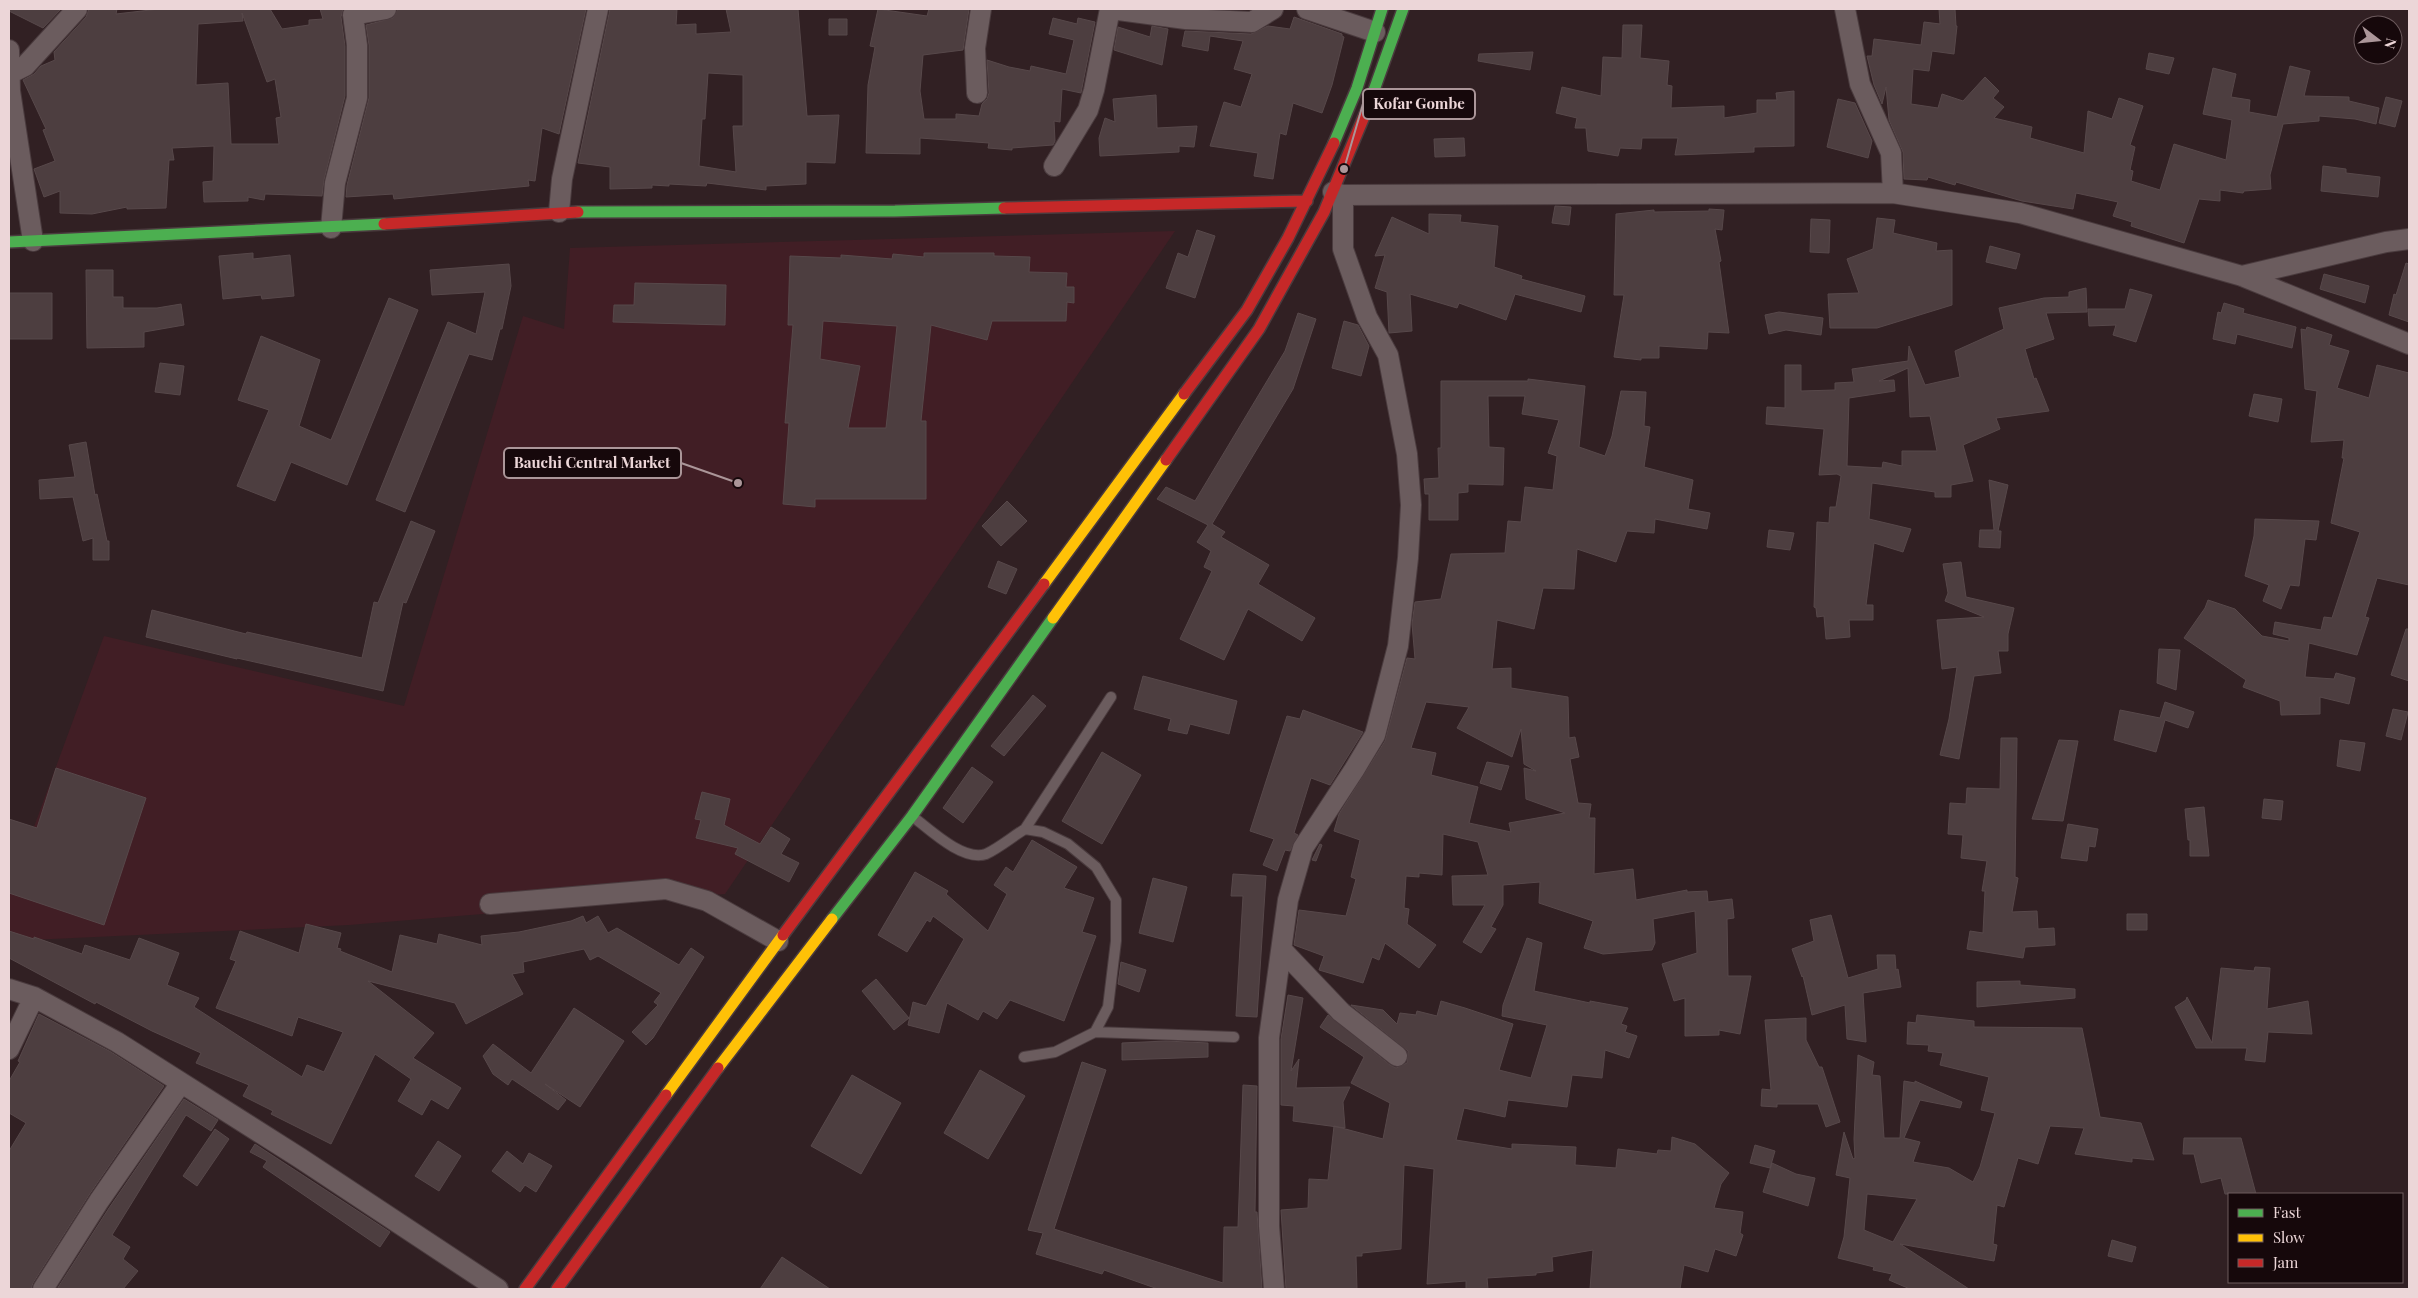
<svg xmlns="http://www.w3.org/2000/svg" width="2418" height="1298" font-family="'Playfair Display',serif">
<rect width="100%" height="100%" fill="#312023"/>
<path fill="#411e25" d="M1175,231L725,894L349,925L9,941V895L104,636L404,706L523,316L564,329L570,248Z"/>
<path fill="#4d3e40" stroke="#57484a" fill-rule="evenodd" d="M9,9H61L43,28L9,11Z
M89,9H117L116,14L159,9H270L282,29L309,25V20L323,19L320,9H343L341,17L345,46V96L324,180L322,196L265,194L264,200L248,197V201L204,202L203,182L213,181L214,146L172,148L174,160H169L166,208L127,209V207L92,214L60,213V191L44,197L34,169L55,161L43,130L46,129L23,80L34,74L41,66L55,60L54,52L86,17ZM242,13L267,82L275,79L281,117L276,118L279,144H231L228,83L196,85L198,24L243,21Z
M398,9H586L559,134L542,128L535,181L528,180L529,186L394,199L393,194L346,197L347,185L369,98V45L366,25L393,18Z
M610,9H677L676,25L696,24V34L731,32L726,9H798L807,116L839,115L835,163L806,162V184L766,186V190L707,183L706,186L669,184V186L652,185V188L610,189V167L578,163ZM708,73L743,75V126H733L736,172L699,166L702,119H705Z
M878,9L927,16L929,9H969L963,50L923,55L920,91L924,119H956V114L979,116L982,104L987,99L989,93L987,60L1009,67L1030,71L1031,66L1066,74L1074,40L1049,34L1053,18L1077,24L1078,18L1095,22L1081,93L1062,89L1060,122L1054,121L1055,141L1053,145L1012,148V150L988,148L989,143L920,138V154L866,153L868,85L875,47L870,46Z
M1939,9H1955L1956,26H1957L1954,54L1932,51L1929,71L1913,69L1911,104L1938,108L1942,94L1963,101L1985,77L1999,91L1993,98L2004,107L1994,118L2032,127L2030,138L2084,153L2088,111L2112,119L2119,98L2143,106L2130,145L2135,147L2130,170L2133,171L2131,181L2160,190L2174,144L2226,160L2232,120L2203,114L2213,68L2236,74L2231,97L2250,100L2249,112L2277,117L2290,66L2310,71L2304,96L2349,97V101L2379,108L2376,124L2355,119L2319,116V121L2283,124L2270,175L2271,189L2244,191L2243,193L2220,190V201L2199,199L2184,243L2131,226L2132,222L2113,216L2118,202L2076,193L2073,209L2022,201L1956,182L1955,185L1928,177L1927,180L1904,179L1903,152L1889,120L1886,87L1882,104L1874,85L1867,56H1872L1874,39L1921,45L1924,22L1940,24Z
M1294,17L1342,34V36L1344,37L1332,85L1322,113L1293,103L1286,135L1280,133L1273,179L1254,176L1258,153L1210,146L1224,102L1241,107L1252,74L1234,69L1243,41L1210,36L1208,51L1182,46L1185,31L1251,34L1268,26L1290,29Z
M829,19H847V35H829Z
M1623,25H1642L1640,58L1669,61L1667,85L1672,86L1671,108L1724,106V118L1757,113V100H1777L1776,93L1794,91V146L1754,147V152L1675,155L1678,138H1642L1641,149L1620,148L1618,156L1588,151L1586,128H1575L1577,118L1556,113L1562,87L1601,96L1603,57L1622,58Z
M1152,26L1168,29L1162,65L1114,50L1118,27L1150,37Z
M1533,52L1530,70L1478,61L1479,54Z
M2149,53L2174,58L2169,74L2146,69Z
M1156,95L1157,128L1197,126L1194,147L1179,146V152L1100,156L1099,138L1105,118L1115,122L1113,99Z
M2386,97L2402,101L2395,127L2379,123Z
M1838,99L1855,103L1872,141L1868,158L1827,147Z
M1464,138L1465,156L1435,157L1434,139Z
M2323,166L2346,169V173L2380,177L2378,197L2321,191Z
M1555,206L1571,207L1569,225L1552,223Z
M1709,209L1724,210L1722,230L1715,229L1721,261L1719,262L1729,333L1708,332L1707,349L1659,346V358H1641V360L1614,357L1624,295H1614L1616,214L1654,210V212L1709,211Z
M1429,214L1461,215L1460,222L1498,226L1494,267L1522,276L1521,279L1585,296L1581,312L1515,294L1506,320L1459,303L1457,308L1410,294L1412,331L1389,333L1387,292L1375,288L1385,255L1375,256L1392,217L1429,234Z
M1877,218L1895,220L1893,233L1937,243L1936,251L1952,250V305L1877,328H1830L1828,294L1859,293L1847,259L1873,249Z
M1811,219L1830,220L1829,253L1810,252Z
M1197,230L1215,236L1195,298L1166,288L1178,253L1188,257Z
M1990,246L2020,254L2016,269L1986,262Z
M253,253V259L290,255L294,296L262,299L261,295L223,299L219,256Z
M924,253H994V256L1030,257L1029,272L1067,273L1066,287H1074V303L1067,302L1066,321H992L987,340L931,325L921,421H926V499H815V507L783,504L789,423H785L793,325H788L790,256L841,258V255L892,259L893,254L924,257ZM823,321L897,326L886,428H848L860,366L820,359Z
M2406,263L2409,264V322L2389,315L2394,294L2396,295Z
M509,264L511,286L502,329H500L492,360L469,354L405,512L376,500L448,322L476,334L485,292L432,295L430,270Z
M86,270H113V297H123V308H157L181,304L184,325L144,332V347L87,348Z
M2324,274L2369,286L2365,303L2320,289Z
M635,283L726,285L725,325L613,322L614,305H634Z
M2086,288L2087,312L2046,313L2054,339L2025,349L2034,379L2036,378L2049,411L1996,418L2000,429L1963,445L1973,481L1951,485V497H1935V492L1872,483L1869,519L1911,529L1903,552L1874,543L1866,605H1873V620H1849L1850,637L1826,639L1824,616L1817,617L1816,608L1814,607L1817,522L1829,523L1830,507H1836L1841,476L1837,474L1819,475L1824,429L1766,424L1767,407L1785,408V365H1801V391L1835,390V383L1854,382L1852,369L1908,361L1909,346L1925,385L1960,377L1955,351L2004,329L1999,308L2044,298L2069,297V292ZM1908,368L1910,417L1930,416L1937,451H1902V466L1883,462L1882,468L1847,466L1849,398L1895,391L1894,380L1879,381Z
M2130,289L2152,295L2136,342L2113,335L2116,325L2089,326L2088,309H2125Z
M9,293H52V339H9Z
M389,298L418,310L347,485L291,462L275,501L237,486L269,410L238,400L261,336L320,360L299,426L331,440Z
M2224,303L2244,309L2243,313L2296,327L2292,348L2237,334L2235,344L2213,339L2218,312L2221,313Z
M1779,312L1823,318L1821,335L1786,330L1769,334L1765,315Z
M1298,313L1316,319L1293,389L1212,524L1225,532L1221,537L1269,565L1258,584L1315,618L1302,641L1248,609L1224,660L1180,639L1212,571L1204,567L1211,551L1197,542L1208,525L1157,499L1166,487L1195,501L1285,351Z
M1344,321L1358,325L1369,346L1361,376L1332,368Z
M2307,327L2332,335L2329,345L2349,351L2337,388L2369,398L2377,365L2409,373V585L2377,578L2365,617L2369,618L2357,655L2309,643L2305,677L2334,679L2336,673L2355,678L2349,704L2320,697V714L2281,715L2280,701L2243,687L2246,680L2184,638L2205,608L2208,600L2235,609L2262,636L2289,641V638L2273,634L2275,622L2321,630L2324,617L2332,618L2360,532L2331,523L2344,458H2342L2344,440L2311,442L2317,391L2305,389L2301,329L2306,330Z
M160,363L184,366L180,395L155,392Z
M1528,379L1585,386L1579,447L1605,456L1612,436L1621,391L1646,392L1644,426L1650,427L1644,467L1693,480L1688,509L1710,513L1707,529L1655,519L1654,533L1627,531L1616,562L1577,549L1574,589L1543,588L1534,629L1497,620L1492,669L1511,668V688L1568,697L1569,738L1575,737L1579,757L1570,759L1578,803L1591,804L1589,818H1595L1594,874L1633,869L1636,900L1687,890V892L1707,891L1708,902L1732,899L1734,918L1727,919L1728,976H1751L1740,1034L1719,1030V1035L1685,1036V998L1674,1001L1662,964L1697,953L1695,911L1653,919L1655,943L1652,950L1603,954L1584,948L1593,921L1539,903L1540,882L1503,885V905L1491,927L1496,929L1481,953L1463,942L1485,905H1453L1452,876L1488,875L1478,842L1443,834L1442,875L1419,873V877L1406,876L1404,908L1409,909L1407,924L1436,945L1419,968L1385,943L1379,960L1372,957L1363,983L1319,970L1324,956L1294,945L1299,910L1346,916L1356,879L1351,877L1360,840L1334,831L1339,814L1385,741L1407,658L1415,659L1412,624L1415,602L1441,599L1451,554L1505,553L1508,521L1521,522L1525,487L1553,490L1557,456L1548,453L1559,420L1522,414L1525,396H1488L1489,447L1504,448L1503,485L1468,484V492L1458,493V520H1429V494H1425L1424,479L1439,478L1438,448H1441V381H1528ZM1426,702L1469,707L1457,728L1512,757L1521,729L1524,764L1536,771L1524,768L1526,799L1565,813L1509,823L1511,832L1469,823L1478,787L1431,775L1436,753L1411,748Z
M2254,394L2282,399L2278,422L2249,416Z
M86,442L95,495L97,494L107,541H109V560H93V538L83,541L73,497L40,499L39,480L75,477L69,445Z
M1989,480L2008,485L1998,531H2001L2000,548L1979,547L1980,530H1994Z
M1007,501L1027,521L1001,546L982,526Z
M2255,519L2319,521L2316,540L2305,539L2299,586L2290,585L2281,609L2263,601L2269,585L2245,576L2254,536Z
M411,521L435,531L406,603L403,602L383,691L237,658V659L146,637L152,610L246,634L247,632L362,658L374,602L378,603Z
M1769,530L1794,533L1790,550L1767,547Z
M998,561L1017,569L1006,594L988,587Z
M1961,562L1966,597L2014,608L2008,634V651H1998L2001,673L1974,676L1959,759L1940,755L1949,719L1957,667L1942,669L1937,620L1984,617L1945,601L1948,593L1943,564Z
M2406,629H2409V681L2391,675Z
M2159,649L2180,650L2176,690L2157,683Z
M1143,676L1237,701L1229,734L1190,724L1187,734L1168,730L1171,719L1134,709Z
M1033,695L1046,706L1004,756L991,746Z
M2165,702L2194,712L2188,728L2165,720L2156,752L2114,740L2120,710L2160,718Z
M2393,709L2408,712L2401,740L2386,736Z
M1303,710L1363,732L1330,785L1311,778L1294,833L1298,835L1290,851L1285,850L1277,871L1263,865L1274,839L1250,831L1287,716L1300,719Z
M2001,738H2017L2015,877L2018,878L2012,912L2037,911L2038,929L2054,928L2055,945L2025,947L2023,958L1967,949L1970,931L1983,933L1985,891H1982L1987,861L1961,858L1963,835L1948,834L1950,803L1966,804L1967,788L2000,789Z
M2059,740L2078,741L2063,821L2032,819Z
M2340,740L2365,743L2360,771L2337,766Z
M1102,752L1141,775L1102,844L1062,821Z
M1487,762L1509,766L1501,790L1480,783Z
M972,767L993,782L963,823L943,808Z
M56,768L146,798L104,925L9,893V819L37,828Z
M702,792L730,799L724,825L760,844L771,827L790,839L781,854L799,863L789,882L735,854L738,848L696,838L701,820L695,819Z
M2264,799L2283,801L2281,820L2262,818Z
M2204,807L2209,856H2190V840H2188L2185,809Z
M2068,824L2098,829L2095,847L2089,846L2087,861L2061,858Z
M1032,840L1077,867L1064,888L1094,898L1082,932L1096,936L1064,1021L1010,1000L997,1019L983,1011L978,1020L947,1003L939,1033L908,1025L913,1002L926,1006L964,939L933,916L930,922L927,920L907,952L878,935L915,872L948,891L946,894L988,931L1007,894L994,885L1006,867L1013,872Z
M1320,844L1322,845L1316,861L1312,860Z
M1233,874L1266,876L1257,1017L1236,1016L1243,896H1231Z
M1153,878L1187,887L1173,942L1139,933Z
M2127,914H2147V930H2127Z
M1831,915L1848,978L1878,969L1877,955H1895L1896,970L1898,969L1901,987L1863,993L1866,1042L1847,1039L1845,1005L1812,1015L1803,976L1802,977L1792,949L1814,941L1810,920Z
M583,916L586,923L598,916L608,933L617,928L679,965L691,948L704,957L653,1038L646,1045L632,1032L658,1005L654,1002L661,993L598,956L590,960L584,949L523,962L524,972L512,974L523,994L466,1024L455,1003L368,981L434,1033L413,1058L461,1088L448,1109L431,1099L422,1115L398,1101L411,1079L375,1054L331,1144L271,1114L273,1111L243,1096L249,1085L196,1063L201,1053L152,1031L96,1002L95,1004L9,958V931L34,939V937L82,954L85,945L130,960L139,938L179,953L167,985L199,998L194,1007L302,1077L307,1065L324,1072L343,1032L298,1017L292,1036L216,1008L236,961L230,959L240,931L299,953L306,924L341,933L337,948L341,949L340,951L392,972L400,935L437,944L439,934L482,945L481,936L519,932L571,921Z
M1527,938L1542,943L1534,991L1590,1003V1001L1628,1008L1621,1024L1627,1026L1625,1032L1637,1036L1629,1058L1605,1050L1602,1078L1572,1075L1567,1107L1508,1100L1505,1117L1464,1108L1456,1140L1512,1149V1144L1576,1147L1575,1165L1616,1168L1618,1149L1657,1154L1658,1150L1671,1151L1672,1137L1695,1144L1729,1173L1721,1184L1714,1208L1743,1212L1740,1233L1743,1235L1736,1256L1715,1249L1708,1272L1684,1265L1680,1289H1590L1593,1250L1552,1257L1553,1271L1536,1273V1275L1487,1278L1488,1289H1466V1281L1427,1284L1434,1169L1404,1165L1401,1249L1362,1253V1256H1356L1357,1289H1286L1281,1210L1308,1208L1309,1179L1328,1180L1334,1126L1383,1139L1390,1103L1351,1083L1364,1057L1320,1027L1328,1015L1390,1065L1396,1068L1407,1063L1408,1051L1351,1005L1383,1010L1397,1024L1400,1013L1416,1015L1417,1011L1437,1016L1441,1001L1465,1008L1513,1024L1499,1070L1531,1078L1547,1025L1502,1016L1503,1005Z
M1121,962L1146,970L1139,992L1118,984Z
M2255,967L2270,968L2267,1009L2308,1001L2312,1034L2268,1032L2265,1062L2245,1060L2247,1048H2196L2175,1007L2186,1000L2187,997L2212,1043L2221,968L2254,971Z
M876,979L909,1018L894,1030L862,991Z
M2020,981V985L2075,989V998L1977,1007V982Z
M1288,995L1303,998L1291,1071L1299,1059L1296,1088L1350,1087L1343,1102L1345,1128L1293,1121L1294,1106L1281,1105V1039Z
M574,1008L624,1041L580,1107L545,1084L566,1100L558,1110L512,1079L508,1085L493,1074L483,1056L493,1044L531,1073Z
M39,1014L111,1052L164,1086L89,1195L33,1283L31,1289H9V1151L26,1123L9,1113V1081L20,1062L18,1061Z
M1917,1015L1974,1021V1027L2082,1028L2100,1117L2141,1123L2154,1160L2132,1158V1162L2075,1154L2084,1128L2050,1126L2038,1164L2018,1158L2004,1207L1997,1205L1993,1244L1997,1245L1994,1261L1900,1244L1969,1289H1910L1889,1280L1892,1274L1873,1270L1874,1267L1838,1258L1844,1237L1850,1178L1836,1175L1844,1132L1853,1159L1855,1158L1854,1139L1858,1055L1874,1062L1872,1075L1880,1076L1884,1138H1900L1904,1081L1915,1083V1081L1962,1102L1960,1108L1920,1100L1904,1138L1920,1142L1913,1162L1949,1168L1973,1182L1980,1167L1995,1113L1981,1110L1989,1077L1940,1065L1943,1053L1928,1051L1929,1045L1907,1044L1908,1022L1916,1023ZM1867,1194L1917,1199L1893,1242L1864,1230Z
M1806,1018V1040L1819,1067H1822L1840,1122L1826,1127L1818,1104H1777V1107L1761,1106L1762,1089L1771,1090L1765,1020Z
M1166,1041L1208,1043V1057L1122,1060V1043Z
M1082,1062L1106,1070L1054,1229L1223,1283L1224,1227H1238L1243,1085L1257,1086L1255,1212H1257L1262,1289H1158L1104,1270L1102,1274L1036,1254L1043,1233L1028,1230Z
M980,1070L1025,1096L988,1159L944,1133Z
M852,1075L901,1103L861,1174L811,1146Z
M184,1099L218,1120L211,1131L186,1115L112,1235L130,1247L123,1259L138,1271L123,1289H57L109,1208Z
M215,1129L229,1139L197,1186L183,1176Z
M2184,1138H2241L2256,1194H2225L2221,1178L2201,1183L2194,1154H2183Z
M438,1141L461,1156L439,1191L415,1176Z
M255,1144L390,1232L380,1247L263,1167L267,1161L250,1152Z
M1755,1145L1775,1151L1770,1168L1750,1163Z
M507,1151L523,1164L529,1153L552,1166L536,1192L525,1185L520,1192L492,1171Z
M1772,1163L1796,1174L1815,1178L1808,1206L1763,1192Z
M2112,1240L2136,1247L2132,1262L2108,1256Z
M782,1257L830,1289H760Z"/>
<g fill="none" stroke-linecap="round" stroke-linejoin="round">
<g stroke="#4a3b3e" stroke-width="12">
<path id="lane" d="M912,816C929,829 963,862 986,854C999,848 1012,837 1025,829L1043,832L1068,844L1096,867L1116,900V941L1108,1007L1095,1032L1055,1052L1024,1057
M1025,829L1111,697
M1095,1032L1234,1037"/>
</g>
<g stroke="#4a3b3e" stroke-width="22">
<path id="street" d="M1111,9L1186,19L1252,22L1273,9
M1307,9L1375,32
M1845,9L1860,84L1891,153L1893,193
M9,50L10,91L33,241
M11,73L25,66L77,9
M977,93L975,48L981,9
M1054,166L1088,110L1094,90L1110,9
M1333,192L1343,195L1893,193L2020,213L2242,276L2409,344
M559,212L562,179L598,9
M331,228L335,183L357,98V45L353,15L386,9
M2242,276L2386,242L2409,239
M490,904L666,889L707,901L778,941
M1282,950L1341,1012L1397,1056
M9,989L34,997L117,1042L300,1158L498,1289
M9,1049L34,997
M43,1289L99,1201L181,1083
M1274,1289L1269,1226V1038L1288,900L1303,848L1354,770L1375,735L1398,646L1408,558L1411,505L1407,454L1388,355L1367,317L1343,249V195"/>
</g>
<g stroke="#4a3b3e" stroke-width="14">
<path id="fast" d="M1368,107L1403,9
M1334,143L1357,88L1382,9
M578,212L895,211L1004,208
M9,242L384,224
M832,919L912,816L1053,618"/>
</g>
<g stroke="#4a3b3e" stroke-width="14">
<path id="slow" d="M1044,584L1184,394
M1053,618L1166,460
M718,1068L832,919
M666,1095L783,935"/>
</g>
<g stroke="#4a3b3e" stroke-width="14">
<path id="jam" d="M1004,208L1307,201
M384,224L578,212
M1184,394L1247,310L1288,238L1334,143
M1166,460L1259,329L1324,212L1368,107
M783,935L1044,584
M525,1289L666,1095
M557,1289L718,1068"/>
</g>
<use href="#lane" stroke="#6b5c5e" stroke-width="10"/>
<use href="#street" stroke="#6b5c5e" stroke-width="20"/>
<use href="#fast" stroke="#4caf50" stroke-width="11"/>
<use href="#slow" stroke="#ffc107" stroke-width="11"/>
<use href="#jam" stroke="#c62828" stroke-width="11"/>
</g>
<path fill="none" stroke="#ab9699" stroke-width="2" d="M1344 169L1363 104M738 483L681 463"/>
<g fill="#ab9699" stroke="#16080b" stroke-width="2">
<circle cx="1344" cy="169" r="5"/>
<circle cx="738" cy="483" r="5"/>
</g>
<g fill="#16080b" stroke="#ab9699" stroke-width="2">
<rect x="1363" y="89" width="112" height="30" rx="5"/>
<rect x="504" y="448" width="177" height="30" rx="5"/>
</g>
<g font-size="15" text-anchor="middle" font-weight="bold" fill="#ecd6d8">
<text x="1419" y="109">Kofar Gombe</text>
<text x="592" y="468">Bauchi Central Market</text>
</g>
<rect width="2418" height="1298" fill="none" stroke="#ecd6d8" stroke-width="20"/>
<rect x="2228" y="1193" width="175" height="90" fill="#16080b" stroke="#6c5a5d"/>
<rect x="2238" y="1209" width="25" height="8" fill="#4caf50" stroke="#6c5a5d"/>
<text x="2273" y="1218" font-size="15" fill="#ecd6d8">Fast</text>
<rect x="2238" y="1234" width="25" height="8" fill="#ffc107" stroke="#6c5a5d"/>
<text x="2273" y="1243" font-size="15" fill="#ecd6d8">Slow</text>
<rect x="2238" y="1259" width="25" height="8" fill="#c62828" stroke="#6c5a5d"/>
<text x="2273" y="1268" font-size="15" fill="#ecd6d8">Jam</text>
<g transform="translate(2378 40) rotate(106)"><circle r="24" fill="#16080b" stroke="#6c5a5d"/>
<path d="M0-4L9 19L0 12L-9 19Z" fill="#ab9699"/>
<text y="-8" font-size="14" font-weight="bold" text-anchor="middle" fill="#ecd6d8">N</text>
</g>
</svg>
